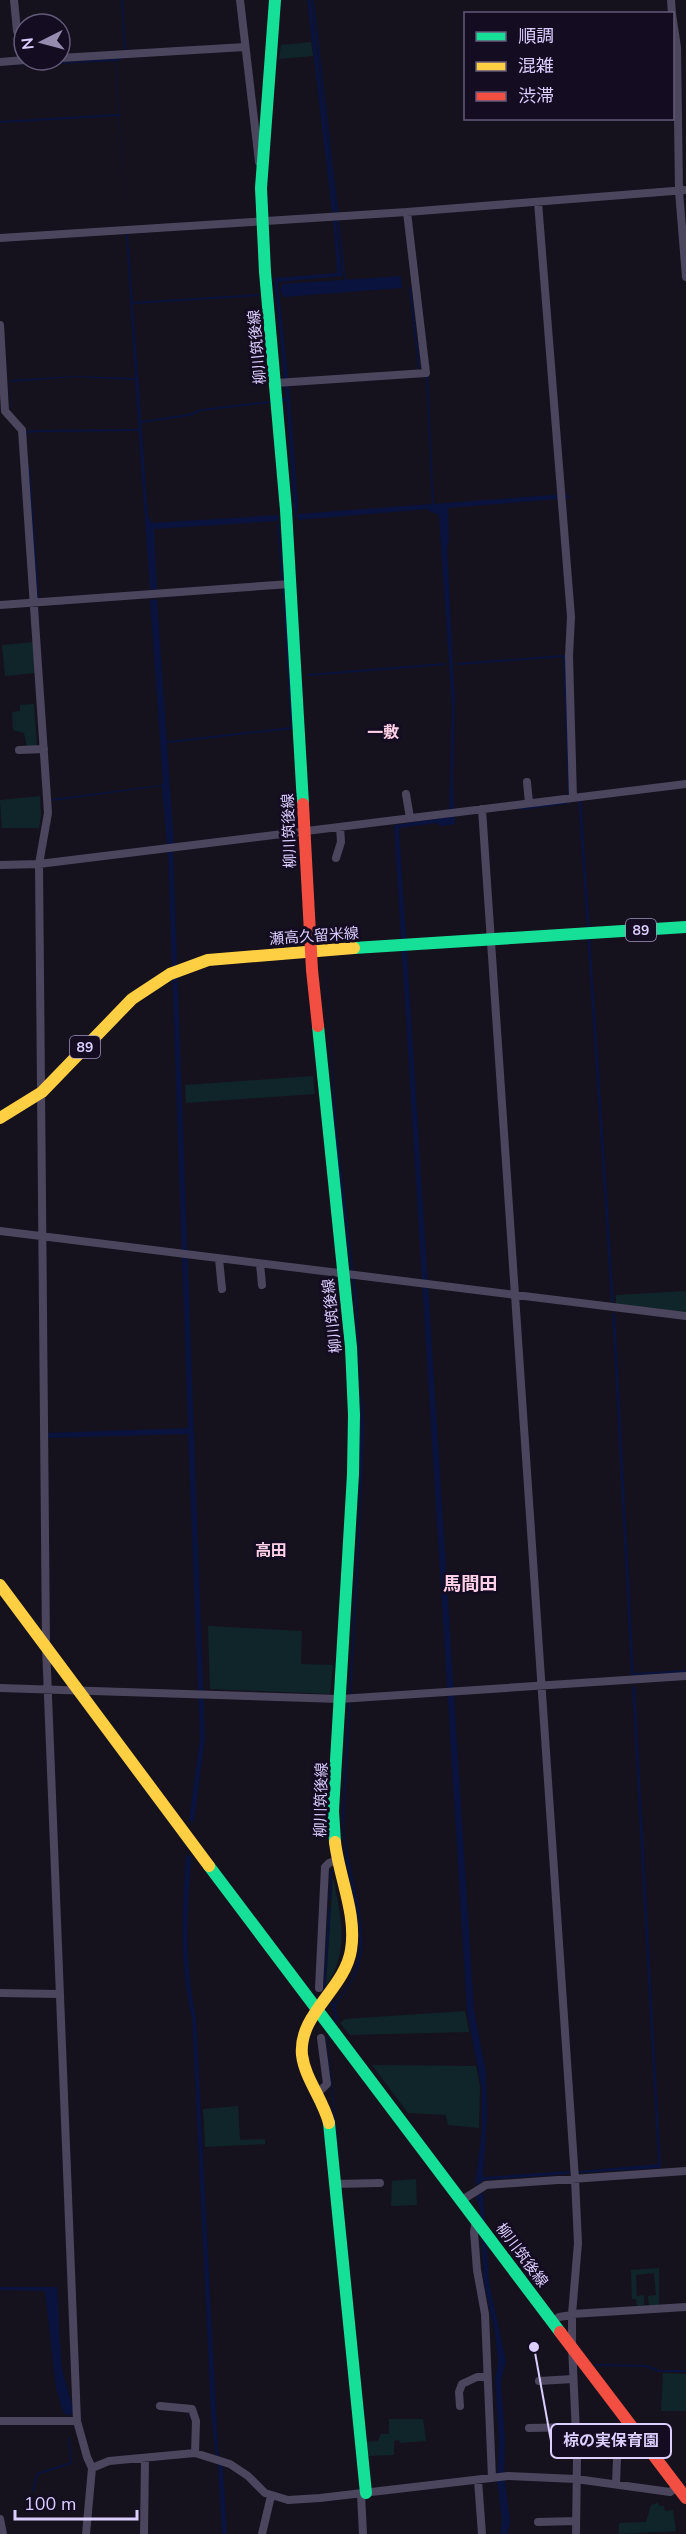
<svg xmlns="http://www.w3.org/2000/svg" width="686" height="2534" font-family="'Nunito Sans','Noto Sans JP',sans-serif">
<rect width="100%" height="100%" fill="#15121d"/>
<path fill="#10252a" d="M311,42L313,56L279,59L281,45Z
M34,642L35,673L5,676L2,645Z
M34,704L37,746L27,747L24,733L13,730L12,712L20,711V705Z
M40,796L41,815L39,828H2L0,800Z
M313,1076L315,1094L186,1103L185,1085Z
M686,1291V1312L616,1304V1295Z
M208,1626L302,1631L301,1664L333,1665L330,1694L210,1689Z
M333,1877C341,1916 350,1951 326,1986Z
M465,2011L469,2032L350,2035L340,2023L345,2019Z
M372,2065L476,2066L480,2087L479,2128L448,2125L446,2115L408,2113Z
M238,2106L240,2140L265,2139V2144L205,2147L203,2109Z
M416,2179L417,2205L391,2206L392,2181Z
M659,2268V2305H649L648,2296L656,2295L654,2273L636,2275L637,2296L644,2295V2305L637,2306L636,2299H632L631,2270Z
M663,2373L686,2374V2411H661Z
M389,2419H423L426,2441L400,2443L399,2440L394,2441V2455L366,2456L365,2442L378,2441L381,2434H389Z
M658,2503L659,2506H664L665,2511L673,2510L676,2531L619,2534V2523L646,2522L651,2505Z"/>
<path fill="#09133d" d="M307,0H311L336,212H332Z
M126,58L116,61L126,226L115,61L0,67Z
M333,220H336L342,276L278,282L289,385L298,507L295,521L286,401L266,403L286,397L274,278L337,273Z
M126,234L128,235L133,302L259,294V296L133,304L148,516L152,523L278,515V521L154,529L157,590L150,589L135,380L75,377L10,382L11,408H8L10,407V380L74,376L135,378Z
M401,276L402,288L283,297L282,292H280L282,284Z
M566,494L571,498L448,508L449,541L447,547L455,701L453,783L455,824L441,826L436,823L399,828L474,2010L486,2073L487,2115L483,2177L570,2171L569,2174L484,2180L475,2186L482,2129V2090L467,2011L394,825L449,817L452,707L439,517L438,514L430,512L428,509L298,520L297,514Z
M157,599L174,845L167,846L162,786L52,801V799L161,785L163,782L150,600Z
M578,794H581L614,1302H611Z
M168,852H173L205,1738L194,1822L189,1821L200,1738L188,1434L48,1438V1433L188,1428Z
M324,929L337,1134L357,1300L364,1428L360,1536L344,1824C346,1865 370,1924 360,1962C356,1978 345,1993 335,2006L338,2018L328,2041L339,2154L337,2155L327,2039L335,2018L332,2006L323,1990L329,1907H331L325,1990L334,2004C374,1961 358,1914 346,1863L332,1873L331,1900H329L330,1872L346,1860L342,1817L359,1522L361,1390L356,1311L336,1148Z
M612,1313H615L634,1675H631Z
M635,1686L661,2168L578,2173L579,2171L658,2164L632,1687Z
M186,1855L191,1856C187,1910 184,1963 196,2017L218,2450L223,2468L227,2534H222L218,2466L215,2451L211,2411L192,2018C179,1965 182,1910 186,1855Z
M483,2192L489,2283L506,2361L501,2382L505,2440L504,2473L510,2522L507,2534H500L502,2520L497,2481L499,2442L495,2380L498,2362L495,2333L484,2282L480,2210L476,2197Z
M0,2287H57C59,2311 59,2334 61,2358C62,2377 71,2394 73,2412L69,2416L63,2412L56,2388L45,2291L0,2290Z"/>
<g fill="none" stroke-linecap="round" stroke-linejoin="round">
<path stroke="#09133d" stroke-width="2" d="M122,0L125,51
M313,0L345,280
M0,122L119,115
M410,288L419,368
M427,377L433,505
M141,422L189,415L202,410L269,402
M26,436V432L37,431L139,430
M29,468L38,598
M278,524L282,581
M457,664L564,656L569,795
M308,675L445,664
M168,742L292,728L283,588
M521,809L567,803
M335,1278L337,1301
M634,1674L686,1671
M595,2365L646,2366L659,2371H686
M33,2491L37,2474L71,2463L69,2438"/>
<path stroke="#4b465e" stroke-width="8" d="M14,0L17,31L24,45V60
M240,0L259,162
M671,0L672,14
M672,14L677,47L679,191L686,277
M60,58L245,47
M0,62L25,60
M538,202L571,617L569,656L573,798
M0,238L407,212L686,190
M0,325L5,411L22,430L48,813L39,864L46,1646L77,2421L87,2457L92,2468L86,2534
M276,383L426,373L407,212
M0,605L290,584
M19,750L44,749
M527,782L529,803
M406,794L410,818
M482,809L575,2179L578,2243L572,2314V2346L577,2456L576,2534
M336,858L341,842L340,827
M0,865L39,864L686,784
M0,1231L686,1316
M219,1259L222,1289
M260,1264L262,1285
M0,1688L340,1699L686,1676
M319,1988L325,1867L329,1863L338,1860
M0,1993L59,1994
M318,2093L327,2084L321,2038
M335,2184L380,2183
M462,2200L486,2185L686,2171
M476,2219L474,2232L477,2270L485,2314L492,2478
M572,2314L686,2307
M553,2321L559,2317L572,2315
M539,2381L573,2379
M160,2406L192,2409L196,2421L195,2453
M460,2406L459,2392L462,2384L477,2377H486
M0,2421H77
M529,2428L575,2427
M92,2468L109,2461L195,2453L230,2464L248,2476L265,2493L288,2500L320,2498L508,2476L576,2479L670,2492L678,2487
M478,2480L482,2534
M616,2484L617,2458
M361,2494L363,2534
M0,2519L3,2534
M538,2522L576,2521
M144,2534L145,2458
M262,2534L271,2496"/>
<path stroke="#16e098" stroke-width="12" d="M275,0L261,188L265,272L286,510L303,804
M354,948L686,927
M318,1026L351,1347L354,1415L353,1474L333,1811L335,1842
M209,1866L560,2332
M329,2123L366,2493"/>
<path stroke="#ffcf43" stroke-width="12" d="M0,1118L42,1092L132,999L170,974L208,960L354,948
M0,1585L209,1866
M329,2123C323,2099 305,2079 302,2055C298,2014 345,1989 351,1950C357,1914 339,1877 335,1842"/>
<path stroke="#f24e42" stroke-width="12" d="M303,804L312,970L318,1026
M560,2332L686,2498"/>
</g>
<g text-anchor="middle" stroke-width="6" stroke-linejoin="round" paint-order="stroke">
<g fill="#140d22" stroke="#a094bd" stroke-width="1.5">
<rect x="626" y="919" width="30" height="22" rx="4.5"/>
<rect x="70" y="1036" width="30" height="22" rx="4.5"/>
</g>
<g font-size="14" font-weight="bold" fill="#dcceff">
<text x="641" y="935">89</text>
<text x="85" y="1052">89</text>
</g>
<g font-size="15" fill="#dcceff" stroke="#140d22">
<text transform="translate(257 347) rotate(-95)" y="5">柳川筑後線</text>
<text transform="translate(289 831) rotate(-92)" y="5">柳川筑後線</text>
<text transform="translate(314 936) rotate(-4)" y="5">瀬高久留米線</text>
<text transform="translate(332 1316) rotate(-96)" y="5">柳川筑後線</text>
<text transform="translate(321 1800) rotate(-89)" y="5">柳川筑後線</text>
<text transform="translate(522 2255) rotate(53)" y="5">柳川筑後線</text>
</g>
<g font-size="16" font-weight="bold" fill="#ffd0e6" stroke="#140d22">
<text x="383" y="738">一敷</text>
<text x="271" y="1556">高田</text>
</g>
<g font-size="18" font-weight="bold" fill="#ffd0e6" stroke="#140d22">
<text x="470" y="1590">馬間田</text>
</g>
</g>
<path fill="none" stroke="#dcceff" stroke-width="2" d="M534 2347L551 2441"/>
<circle fill="#dcceff" stroke="#140d22" stroke-width="2" cx="534" cy="2347" r="6"/>
<rect fill="#140d22" stroke="#dcceff" stroke-width="2" x="551" y="2424" width="120" height="34" rx="6"/>
<g font-size="16" text-anchor="middle" font-weight="bold" fill="#dcceff">
<text x="611" y="2446">椋の実保育園</text>
</g>
<rect x="464" y="12" width="210" height="108" fill="#140d22" stroke="#645a7a" stroke-width="1.5"/>
<rect x="476" y="32" width="30" height="9" fill="#16e098" stroke="#645a7a" stroke-width="1.5"/>
<text x="518" y="42" font-size="18" fill="#dcceff">順調</text>
<rect x="476" y="62" width="30" height="9" fill="#ffcf43" stroke="#645a7a" stroke-width="1.5"/>
<text x="518" y="72" font-size="18" fill="#dcceff">混雑</text>
<rect x="476" y="92" width="30" height="9" fill="#f24e42" stroke="#645a7a" stroke-width="1.5"/>
<text x="518" y="102" font-size="18" fill="#dcceff">渋滞</text>
<g transform="translate(42 42) rotate(264)"><circle r="28" fill="#140d22" stroke="#645a7a" stroke-width="1.5"/>
<path d="M0-4.5L10 22L0 15L-10 22Z" fill="#968cb0"/>
<text y="-9" font-size="16" font-weight="bold" text-anchor="middle" fill="#dcceff">N</text>
</g>
<path d="M15 2510v9h122v-9" fill="none" stroke="#dcceff" stroke-width="3"/>
<text x="24" y="2510" font-size="18" fill="#dcceff" stroke="#140d22" stroke-width="4.5" paint-order="stroke">100 m</text>
</svg>
